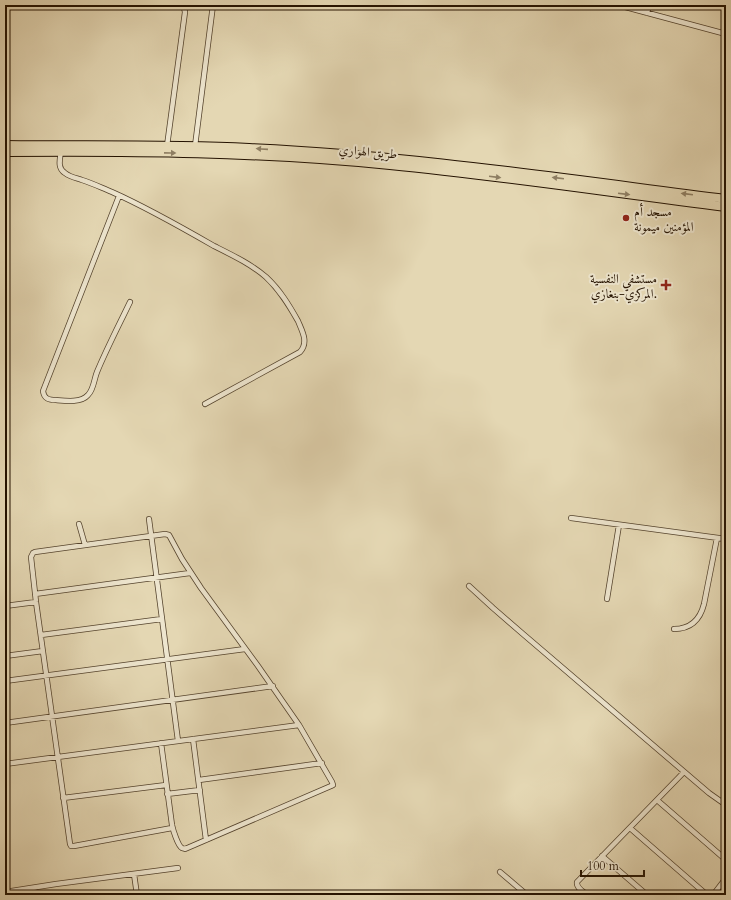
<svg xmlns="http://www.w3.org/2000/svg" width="731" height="900" font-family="Cardo,Amiri,serif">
<rect width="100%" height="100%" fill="#e4d7b3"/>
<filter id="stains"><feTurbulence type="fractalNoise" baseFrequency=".005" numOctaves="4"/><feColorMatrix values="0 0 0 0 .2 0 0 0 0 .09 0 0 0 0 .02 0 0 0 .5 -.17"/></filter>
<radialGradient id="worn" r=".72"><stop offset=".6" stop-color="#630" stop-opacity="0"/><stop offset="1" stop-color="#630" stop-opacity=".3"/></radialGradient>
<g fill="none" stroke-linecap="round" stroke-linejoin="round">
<g stroke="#54432d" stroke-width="6">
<path id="street" d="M618,5L726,34
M647,13L649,5
M167,146L185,12L184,8L180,5
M195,146L213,5
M61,151C60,159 57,168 65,173C70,177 76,178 82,180C92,183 102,188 112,192C148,208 181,227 214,246C232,255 251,264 266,277C280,290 289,305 298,321C302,331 309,342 300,352L205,404
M119,196L43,391C44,399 49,400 56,400C66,401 81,403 88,395C94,389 94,379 97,372C107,348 119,325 130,302
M571,518L726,539
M149,519L178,741
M79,524L85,545
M469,586L493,608L523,634L709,793L726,805
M35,594L190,573
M607,599L619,525
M5,606L36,602
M674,629C691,629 700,620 704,604L717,538
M41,635L162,619
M5,656L43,651
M5,681L245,649
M5,723L273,686
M193,739L206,840
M161,743L172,825C173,830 178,846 182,848C183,849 184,848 185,849L331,786L333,785L332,782L299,725L258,666L201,588L182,559L169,535L165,534L35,552L33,553L31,557L36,602L70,844L71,846H74L172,828
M5,764L299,725
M199,780L322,763
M167,794L200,790
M63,798L166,785
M657,800L726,860
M630,828L707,895
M602,856L647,895
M500,872L527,895
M134,874L137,895
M34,888L35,895
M5,892L56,884L178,868
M587,895C583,891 576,888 577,882L684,772
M713,895L726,878"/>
</g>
<g stroke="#241200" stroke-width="10">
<path id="highway" d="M5,145C86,146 168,144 249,148C409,155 567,179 726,199
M5,152C133,151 262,152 390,165C502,176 614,193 726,207"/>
</g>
<use href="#street" stroke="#ede5ce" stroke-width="4.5"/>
<use href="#highway" stroke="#e4d7b3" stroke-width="8"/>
</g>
<defs><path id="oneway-solid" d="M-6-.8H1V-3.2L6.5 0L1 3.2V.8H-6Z"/></defs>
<g fill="#8e7e62">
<use href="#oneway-solid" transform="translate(262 149) rotate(-176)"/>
<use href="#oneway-solid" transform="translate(170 153) rotate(1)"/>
<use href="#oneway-solid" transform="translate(495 177) rotate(7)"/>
<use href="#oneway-solid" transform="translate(558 178) rotate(-173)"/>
<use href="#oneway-solid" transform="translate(624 194) rotate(7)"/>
<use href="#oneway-solid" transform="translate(687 194) rotate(-173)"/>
</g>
<g fill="#8f2418" stroke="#ede5ce" stroke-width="1.5">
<circle cx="626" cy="218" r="4"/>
<path d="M664 279h4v4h4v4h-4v4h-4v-4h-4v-4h4z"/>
</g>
<g text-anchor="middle" stroke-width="4" stroke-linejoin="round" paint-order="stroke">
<g font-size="13" fill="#241200" stroke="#ede5ce">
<text transform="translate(368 151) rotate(5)" y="5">طريق الهواري</text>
</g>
<g font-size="13" fill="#241200" stroke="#ede5ce" text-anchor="start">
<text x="634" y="216">مسجد أم<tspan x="634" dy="15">المؤمنين ميمونة</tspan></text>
<text x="657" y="283" text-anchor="end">مستشفي النفسية<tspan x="657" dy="15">المركزي-بنغازي.</tspan></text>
</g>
</g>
<rect width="731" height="900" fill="none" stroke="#e4d7b3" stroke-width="20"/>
<rect x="6" y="6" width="719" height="888" fill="none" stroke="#241200" stroke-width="2"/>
<rect x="10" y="10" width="711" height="880" fill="none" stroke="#241200"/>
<path d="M581 870v6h63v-6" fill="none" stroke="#241200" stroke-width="2"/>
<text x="587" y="870" font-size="12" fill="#241200" stroke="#ede5ce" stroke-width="3" paint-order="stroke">100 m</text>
<rect width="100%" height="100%" filter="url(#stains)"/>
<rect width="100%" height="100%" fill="url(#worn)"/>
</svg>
